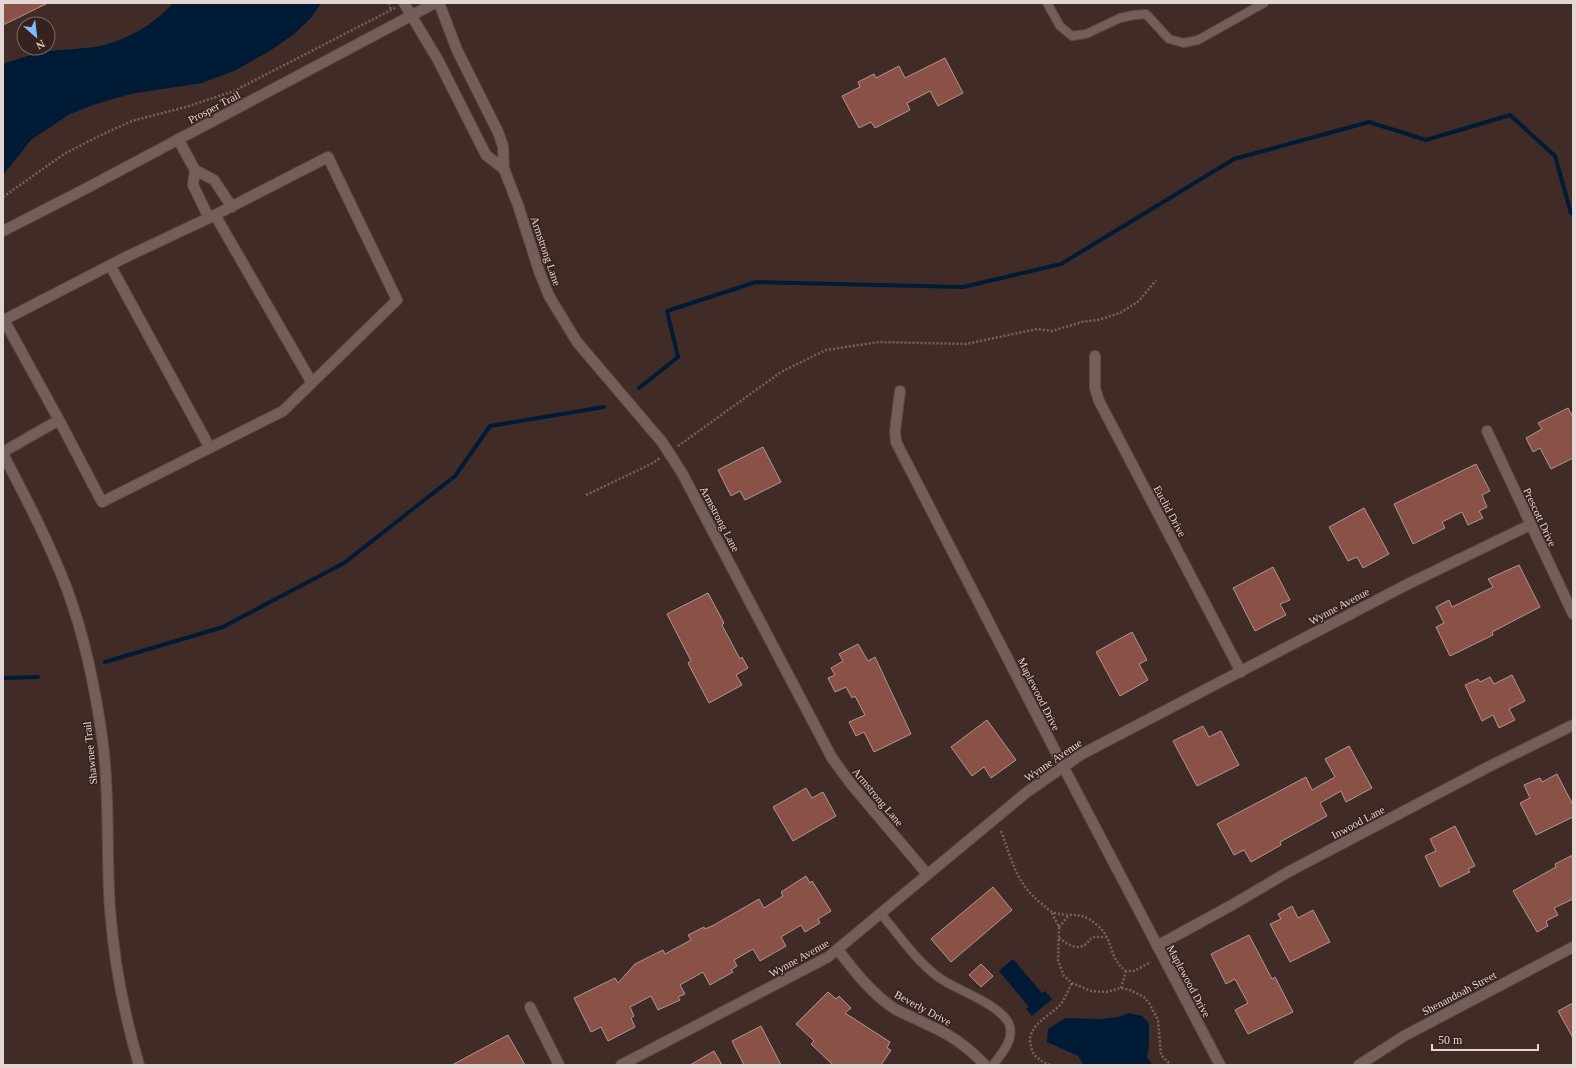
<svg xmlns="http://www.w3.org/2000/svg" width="1576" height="1068" font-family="'Times New Roman',serif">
<rect width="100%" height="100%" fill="#402b27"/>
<path fill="#001b36" d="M173,3H321L311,18L293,35L268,52L234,71L202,83L130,94L93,105L70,114L31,140L3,175V64C18,59 34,53 51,51C67,49 84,49 100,46C127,40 155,24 173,3Z
M1013,959L1042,993L1045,991L1052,999L1032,1016L1026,1009L1029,1007L999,971Z
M1129,1013L1142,1016L1149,1023V1046L1147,1057L1152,1065H1084L1078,1056L1047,1042L1048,1029L1065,1018L1101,1019L1118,1017Z"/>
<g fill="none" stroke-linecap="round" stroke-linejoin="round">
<path stroke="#001b36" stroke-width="4" d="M639,388L678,357L667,311L756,282L963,287L1061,264L1234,159L1369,122L1426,140L1510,115L1555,156L1571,213L1573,214
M105,662L223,627L344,563L455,476L490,426L604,407
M3,678L38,677"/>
</g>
<path fill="#8a5247" stroke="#b09691" d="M3,3H48L3,25Z
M945,58L963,93L938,106L930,91L907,103L910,110L875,128L871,122L859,128L842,96L860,87L858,82L874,74L876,78L899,66L905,78Z
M1568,408L1573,417V458L1551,469L1540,448L1533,452L1526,438L1542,429L1538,423Z
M763,447L781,482L745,500L740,491L731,496L718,470Z
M1476,464L1490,491L1482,495L1487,507L1479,511L1483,518L1468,525L1462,512L1442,522L1445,528L1413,544L1394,504Z
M1364,508L1389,554L1363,568L1357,557L1348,561L1329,527Z
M1519,565L1540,607L1492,632L1493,635L1450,656L1436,627L1444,623L1436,607L1449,600L1452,607L1493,587L1488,579Z
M1273,567L1290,600L1280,604L1286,615L1255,631L1233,588Z
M708,593L724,623L722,625L740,659L742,657L748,668L736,675L742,685L709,703L688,663L691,661L667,614Z
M1132,632L1147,660L1139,664L1148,680L1120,696L1096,652Z
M858,644L868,661L875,657L911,734L874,752L864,732L856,736L849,722L865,715L855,696L852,698L846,687L835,692L828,678L835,675L831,668L843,661L839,654Z
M1512,675L1525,701L1509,709L1515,720L1499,728L1493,715L1482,721L1465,685L1478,679L1480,682L1490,677L1494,684Z
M987,720L1016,760L991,778L984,767L972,776L951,747Z
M1203,726L1209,737L1221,731L1239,765L1197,786L1173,741Z
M1349,746L1372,788L1346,802L1341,791L1320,803L1327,816L1280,842L1281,845L1251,862L1244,850L1234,855L1217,824L1306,777L1312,790L1335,777L1325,759Z
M1557,774L1573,805V817L1536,835L1520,803L1530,798L1524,785L1540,778L1542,782Z
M806,788L812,798L823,792L836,816L793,841L773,807Z
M1455,826L1475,866L1468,869L1470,872L1440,887L1425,856L1436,851L1430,839Z
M1573,855V899L1554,908L1558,915L1546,921L1548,926L1537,932L1513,891L1556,867L1555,864Z
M806,876L810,883L812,881L831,911L818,919L820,923L805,932L801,925L781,937L786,946L760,961L753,949L734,960L737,966L731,970L733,972L710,985L703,972L680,985L685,994L678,997L680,1000L658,1010L651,996L630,1007L634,1016L631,1018L635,1027L608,1041L601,1027L591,1032L574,998L615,978L618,983L635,964L663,950L665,954L691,940L688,935L704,927L705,929L714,925L759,899L764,908L783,896L781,892Z
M993,887L1012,910L951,962L931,939Z
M1292,906L1298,918L1313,910L1330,942L1290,962L1270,924L1281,919L1278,914Z
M1249,935L1272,979L1275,977L1293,1012L1248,1034L1235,1010L1248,1003L1235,979L1226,984L1211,954Z
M981,964L993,976L981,987L969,975Z
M828,992L836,999L839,996L851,1008L845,1013L890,1042L887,1048L891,1050L881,1065H833L811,1044L814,1041L796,1024Z
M1573,1003V1038L1558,1011Z
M761,1026L781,1065H744L732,1041Z
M508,1035L525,1065H452Z
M714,1051L722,1065H690Z"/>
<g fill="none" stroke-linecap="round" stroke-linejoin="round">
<g stroke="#5b4a47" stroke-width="10">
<path id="lane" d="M1047,3L1060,26L1072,36L1086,34L1120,18L1134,15L1146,14L1169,39L1184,43L1198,40L1264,3
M881,914C901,937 920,967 946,982C963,992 1006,1008 1010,1027C1013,1042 1001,1054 993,1065"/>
</g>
<g stroke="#5b4a47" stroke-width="12">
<path id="street" d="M439,3L457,50L498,132L503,146L504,169L518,205L539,271L549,296L577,342L662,442L682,473L832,758L851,784L927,874
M411,15L438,60L486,155L504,169
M178,139L195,170L214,180L232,207
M328,157L397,300L283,411L102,502L59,420L4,320L126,257L215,215Z
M195,170L193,185L209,218
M215,215L312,383
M110,265L210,448
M1095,356V388L1099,401L1241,672
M900,391L895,431L896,442L1063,766L1220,1065
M1487,431L1573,614
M3,452L59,420
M3,454C26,498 49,542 67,589C85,638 96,692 103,744C110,798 106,854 110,909C114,962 124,1014 139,1065
M1157,946L1232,905L1288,872L1490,766L1573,725
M838,950C855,972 872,994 895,1009C906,1015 917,1019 928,1025C950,1034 969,1048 985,1065
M530,1007L559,1065
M621,1065L828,957L1027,792L1082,754L1408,584L1530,525
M1359,1065L1404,1036L1573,947"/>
</g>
<g stroke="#5b4a47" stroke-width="12">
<path id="secondary" d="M404,3L411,15
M3,231L85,189L435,3"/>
</g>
<path stroke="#75625f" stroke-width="2.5" stroke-dasharray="2 2" stroke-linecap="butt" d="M389,3L391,11
M3,197L64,154L99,136L132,121L186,107L234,91L395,8
M678,446L781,372L826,350L879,342L966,344L1037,329L1052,331L1082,322L1098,320L1120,313L1139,301L1156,280
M586,495L653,463L660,458
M1001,831C1012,860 1016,884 1042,904C1046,907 1050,912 1055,913C1074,918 1080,910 1097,925C1115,940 1107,957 1126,971H1134L1151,962
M1052,913L1059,927L1058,960L1064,976L1072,983L1091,991L1106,992L1121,988L1130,990L1144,997L1149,1003L1158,1020L1161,1055L1171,1065
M1059,927L1069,915
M1059,938C1067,944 1077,951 1086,944C1089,941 1090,939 1093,937H1106
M1121,988L1126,971
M1050,1065C1041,1061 1033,1057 1031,1047C1025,1027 1048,1017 1060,1005C1065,999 1068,990 1072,983"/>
<use href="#lane" stroke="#755e59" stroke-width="8"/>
<use href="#street" stroke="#755e59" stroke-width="10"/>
<use href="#secondary" stroke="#755e59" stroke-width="10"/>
</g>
<g text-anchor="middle" stroke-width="3" stroke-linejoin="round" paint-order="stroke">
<g font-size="11" fill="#e4d6d4" stroke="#35211d">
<text transform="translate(214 107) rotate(-28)" y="4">Prosper Trail</text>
<text transform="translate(546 251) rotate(71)" y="4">Armstrong Lane</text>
<text transform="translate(1170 511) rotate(62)" y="4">Euclid Drive</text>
<text transform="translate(1540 517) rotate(65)" y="4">Prescott Drive</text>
<text transform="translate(720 519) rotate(62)" y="4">Armstrong Lane</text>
<text transform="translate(1339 606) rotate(-28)" y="4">Wynne Avenue</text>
<text transform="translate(1039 694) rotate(63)" y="4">Maplewood Drive</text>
<text transform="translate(90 753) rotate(-96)" y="4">Shawnee Trail</text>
<text transform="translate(1053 760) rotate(-34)" y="4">Wynne Avenue</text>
<text transform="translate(878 797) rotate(50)" y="4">Armstrong Lane</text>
<text transform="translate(1358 822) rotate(-28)" y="4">Inwood Lane</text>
<text transform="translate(799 958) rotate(-29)" y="4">Wynne Avenue</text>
<text transform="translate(1189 981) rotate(62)" y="4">Maplewood Drive</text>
<text transform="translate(1459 993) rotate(-28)" y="4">Shenandoah Street</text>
<text transform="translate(923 1008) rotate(28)" y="4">Beverly Drive</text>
</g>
</g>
<rect width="1576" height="1068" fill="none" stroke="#e4d6d4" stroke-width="8"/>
<g transform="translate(36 36) rotate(152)"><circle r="19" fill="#35211d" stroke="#7b6966"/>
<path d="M0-3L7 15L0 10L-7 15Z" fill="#80bdfa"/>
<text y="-6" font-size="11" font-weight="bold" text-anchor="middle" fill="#e4d6d4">N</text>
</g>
<path d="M1432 1044v6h106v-6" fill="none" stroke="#e4d6d4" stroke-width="2"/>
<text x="1438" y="1044" font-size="12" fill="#e4d6d4" stroke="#35211d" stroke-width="3" paint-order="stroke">50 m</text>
</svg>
